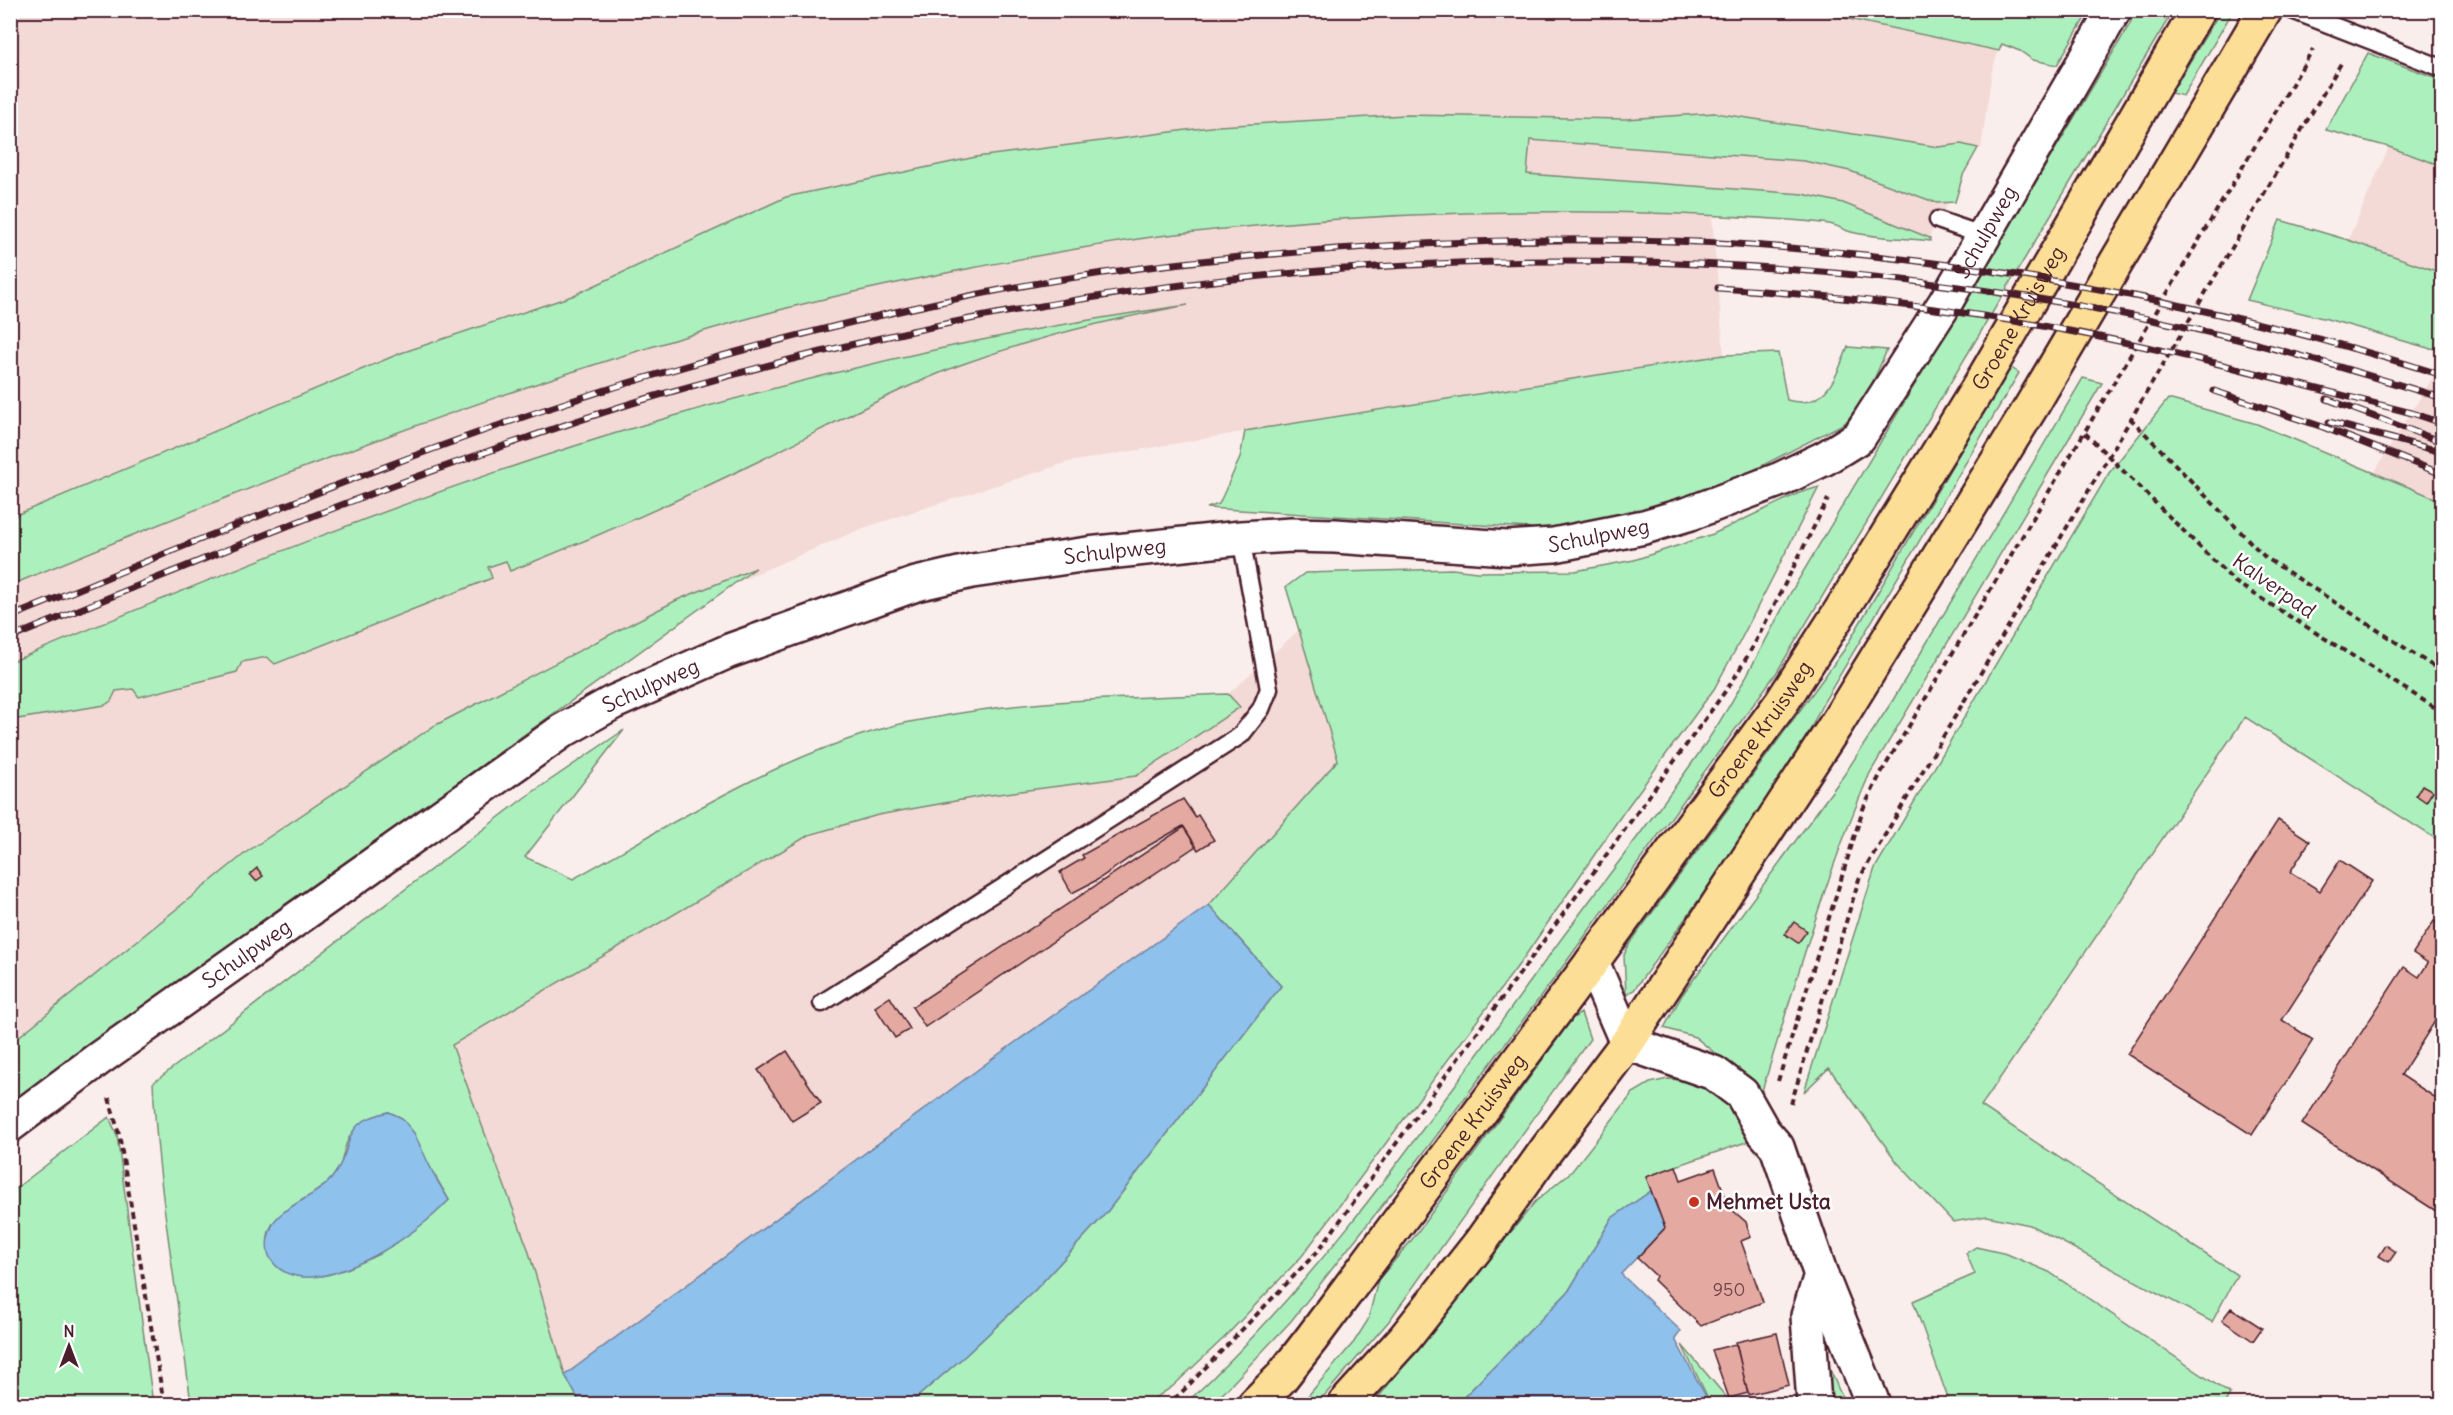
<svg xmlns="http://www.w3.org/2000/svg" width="2453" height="1415" font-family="Delius,sans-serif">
<rect width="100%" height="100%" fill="#faeeec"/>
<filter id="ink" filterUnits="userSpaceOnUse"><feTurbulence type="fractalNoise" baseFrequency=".0167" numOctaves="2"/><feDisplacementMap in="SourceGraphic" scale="12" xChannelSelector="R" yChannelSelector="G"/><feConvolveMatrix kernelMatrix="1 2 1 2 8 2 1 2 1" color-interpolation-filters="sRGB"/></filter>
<g filter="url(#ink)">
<path fill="#f3dad6" d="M11,11H2057L2024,54L2001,44L1992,71L1981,149L1974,147L1950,200L1930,235V241L1850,232L1831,224L1712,216L1724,355L1335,416L1069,462L866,527L758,573L634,631L11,1084Z
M2389,147L2442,166V273L2348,240Z
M2442,362V501L2374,473Z
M1299,630L1338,760L1209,905L1003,1051L565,1375L528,1249L452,1045L809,835L878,815L983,796L1136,776L1239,707L1228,694Z"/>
<path fill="#acf1bd" stroke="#7b8874" stroke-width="1.5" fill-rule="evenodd" d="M2221,10L2233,11L2183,96L2171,93Z
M1811,11H2089L2057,65L2033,60L2020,51L2002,44L1999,51Z
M2134,11H2173L1777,672L1553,980L1422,1155L1291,1321L1213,1404H1185C1319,1281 1423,1129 1530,982C1584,906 1643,832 1697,756C1733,705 1762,647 1791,592L2130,24Z
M2368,53L2442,80V166L2389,147L2326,130Z
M1715,113L1939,147L1961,144L1978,148L1963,175L1955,202L1937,203L1850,171L1804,161L1530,140L1527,174L1803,194L1843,203L1930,238V241C1905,238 1876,238 1851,232C1843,230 1841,227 1833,225C1824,222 1813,222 1803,221C1593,205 1378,210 1168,235C1102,243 1037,256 972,268C904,281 835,295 768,313C511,383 256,483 11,585V517L401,353L572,296L786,197L976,157L1218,126L1405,115L1625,119Z
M2280,220L2348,240L2442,273V349L2428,348L2327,319L2247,300Z
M1188,305C1110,319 1034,338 960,365C891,391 826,428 759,461C677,501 595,538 510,571L506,561L488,567L492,578L275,664L267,657L242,662L237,672L139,697L133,689L116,691L111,701L105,705L11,720V662C218,575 427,489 643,425C821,372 1004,330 1188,305Z
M1848,347L1887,350L1867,395L1845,423L1740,477L1686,501L1560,530L1207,508L1219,504L1240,458L1245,431L1724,355L1778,353L1787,400C1826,411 1836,376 1848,347Z
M2010,367L2019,373L1822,705L1788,776L1634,990L1626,994L1624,955L1630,943L1844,650Z
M2083,378L2102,383L1870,773C1825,876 1795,986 1761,1094H1758L1738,1072L1695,1037L1664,1028L1682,995L1844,775L1893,700Z
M2168,399L2257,424L2442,501V843L2245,717L1981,1106L2237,1275L2212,1322L2030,1225L1987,1216L1953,1222L1897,1162L1829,1068L1804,1092L1875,868L2109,473Z
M1819,487L1737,647L1714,689L1623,813L1523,959L1302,1256L1225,1337L1172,1387L1146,1404H909L966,1355L1036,1289L1107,1212L1281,986L1209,905L1338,760L1286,587L1305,573L1452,569L1477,572L1575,571L1634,560L1713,534L1799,493Z
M756,568L11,1104V1043L248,851L434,726L677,600Z
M1228,694L1240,707L1136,776L983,796L878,815L809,835L452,1045L528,1249L565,1375L581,1404H191C178,1297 158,1191 153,1083L524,798L624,730L525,857L573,879C674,823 776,757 889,727C905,722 922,720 938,717C1033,699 1131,698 1228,694ZM389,1112L402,1118L449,1200L379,1254L349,1268L323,1276L270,1259C267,1245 265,1231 276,1220C292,1202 316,1196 332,1178C345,1163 341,1154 348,1140C354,1126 375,1115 389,1112Z
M1581,1013L1590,1039L1389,1321L1317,1404H1301L1354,1342L1368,1320L1378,1280L1411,1241L1572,1019Z
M1668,1079C1715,1081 1731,1101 1752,1140L1676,1166L1651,1191L1612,1218L1568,1292L1457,1404H1373L1535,1202L1572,1171L1633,1093L1650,1083Z
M109,1117L117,1135L153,1404H11V1192Z
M1976,1247L2007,1254L2049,1272L2230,1394L2224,1404H1950L1913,1301L1975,1274L1966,1253Z
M1682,1345L1728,1399L1730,1404H1711Z
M1828,1365L1845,1404H1831Z"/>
<path fill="#8ec1eb" stroke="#73809e" stroke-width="1.5" d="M1209,905L1281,986L1107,1212L1036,1289L966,1355L909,1404H581L565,1375L1003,1051Z
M389,1112L402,1118L414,1133L435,1177L449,1200C421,1232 309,1311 272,1261C264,1250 267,1234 274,1222C284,1205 320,1196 334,1175C357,1142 338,1123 389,1112Z
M1651,1191L1665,1228L1621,1274L1681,1331L1675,1339L1710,1404H1457L1568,1292L1612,1218Z"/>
<path fill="#e4aaa2" stroke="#4a1f2b" stroke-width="1.5" d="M2428,10H2442V19Z
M2422,785L2433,791L2426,802L2416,795Z
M1183,799L1195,817L1198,815L1214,840L1198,850L1183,826L1141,850L1097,880L1072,893L1060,872L1084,858L1082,855Z
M2278,820L2310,841L2290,872L2320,891L2340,860L2372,881L2282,1020L2313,1040L2252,1135L2127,1054Z
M1184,827L1196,846L925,1027L912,1007Z
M257,868L263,876L256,881L250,874Z
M2434,921L2442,927V1010L2401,1075L2442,1102V1215L2302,1124L2404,967L2419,977L2428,963L2413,953Z
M1794,922L1807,931L1798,943L1785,934Z
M890,997L910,1029L895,1038L875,1007Z
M787,1051L821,1103L792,1121L758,1070Z
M1676,1166L1681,1180L1715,1168L1729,1207L1746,1222L1751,1237L1741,1241L1763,1302L1701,1326L1654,1280L1656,1276L1637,1258L1665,1228L1646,1177Z
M2386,1245L2396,1252L2389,1262L2379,1256Z
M2231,1308L2262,1328L2253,1341L2222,1320Z
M1777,1333L1789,1385L1748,1395L1736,1342Z
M1736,1344L1748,1393L1729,1398L1712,1350Z"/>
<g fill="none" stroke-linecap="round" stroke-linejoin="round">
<g stroke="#4a1f2b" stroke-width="21">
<path id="lane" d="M2292,10L2442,68
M1938,220L1984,236
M822,1003L1241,735L1261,709L1269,689L1241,538"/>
</g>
<g stroke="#4a1f2b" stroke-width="38">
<g id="street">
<path d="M1592,962L1627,1043L1714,1073L1742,1094L1763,1131L1777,1147L1821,1275L1873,1404"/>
<path id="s1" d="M10,1125L97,1060L562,731L612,703L729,651L916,584L972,571L1088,554L1241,538L1292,535L1335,536L1507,548L1554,545L1644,527L1691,513L1781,479L1825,458L1859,437L1945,303L2114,10"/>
<path d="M1814,1404L1808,1316L1821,1275"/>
</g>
</g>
<g stroke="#4a1f2b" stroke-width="38">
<g id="primary">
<path id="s2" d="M1255,1404L1281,1378L1312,1338L1592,962L1782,702L1840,612L1980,385L2198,10"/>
<path d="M1345,1404L1405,1338L1480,1243L1547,1149L1627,1043L1835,726L2031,407L2265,10"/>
</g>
</g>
<path stroke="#4a1f2b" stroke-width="4" stroke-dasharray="6 4.5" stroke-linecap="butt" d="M2130,418L2265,557L2442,672
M2085,433L2235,582L2442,712
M1778,1081L1863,809L1881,773L2313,49
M109,1098L119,1134L164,1404
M1791,1104L1859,879L2343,60
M1165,1404L1179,1395L1318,1251L1732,682L1754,645L1828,499"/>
<use href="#lane" stroke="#fff" stroke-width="16"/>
<use href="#street" stroke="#fff" stroke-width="33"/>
<use href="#primary" stroke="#fdde96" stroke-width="33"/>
<g stroke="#4a1f2b" stroke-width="7">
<path id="rail" d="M1718,288C1831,295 1942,307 2053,328C2174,350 2293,383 2412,413L2442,423
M2214,391L2323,427L2442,474
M2327,399L2442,442
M2329,422L2442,452
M10,617C224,530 437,439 658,374C771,341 885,312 1000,290C1111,269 1224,257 1337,249C1482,239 1632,235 1777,247C2003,264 2227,307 2442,375
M10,638C181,568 352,497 527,438C574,422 622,405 670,392C779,361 889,334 1001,313C1403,238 1838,242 2237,339C2306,356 2374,377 2442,398"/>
</g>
<use href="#rail" stroke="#fff" stroke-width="4.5" stroke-dasharray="14" stroke-linecap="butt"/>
</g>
</g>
<circle fill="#c8321e" stroke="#fff" stroke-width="2" cx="1694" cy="1202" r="6"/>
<g text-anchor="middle" stroke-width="5" stroke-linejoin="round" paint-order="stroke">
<g font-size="18" fill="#704249">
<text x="1729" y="1296">950</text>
</g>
<g font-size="21" fill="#4a1f2b" stroke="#fff">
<text dy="7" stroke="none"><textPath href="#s1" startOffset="2271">Schulpweg</textPath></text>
<text dy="7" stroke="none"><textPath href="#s2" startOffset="1329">Groene Kruisweg</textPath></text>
<text dy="7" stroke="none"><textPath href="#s1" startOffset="1750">Schulpweg</textPath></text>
<text dy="7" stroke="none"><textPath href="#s1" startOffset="1264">Schulpweg</textPath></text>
<text transform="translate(2274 586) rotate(35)" y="7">Kalverpad</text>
<text dy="7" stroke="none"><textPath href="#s1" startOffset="778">Schulpweg</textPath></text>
<text dy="7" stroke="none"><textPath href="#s2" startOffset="843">Groene Kruisweg</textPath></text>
<text dy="7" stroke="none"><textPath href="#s1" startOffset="292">Schulpweg</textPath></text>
<text dy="7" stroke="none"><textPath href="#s2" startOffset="357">Groene Kruisweg</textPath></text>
</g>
<g font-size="21" font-weight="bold" fill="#4a1f2b" stroke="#fff" text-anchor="start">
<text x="1706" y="1209">Mehmet Usta</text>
</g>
</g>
<rect width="2453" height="1415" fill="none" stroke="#fff" stroke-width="36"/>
<rect x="18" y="18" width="2417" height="1379" fill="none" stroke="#4a1f2b" stroke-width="2" filter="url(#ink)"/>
<g transform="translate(69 1346)" stroke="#ffffff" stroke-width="4.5" paint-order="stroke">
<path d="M0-4.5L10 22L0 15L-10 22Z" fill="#4a1f2b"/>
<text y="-9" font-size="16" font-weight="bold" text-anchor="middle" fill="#4a1f2b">N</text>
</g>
</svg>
